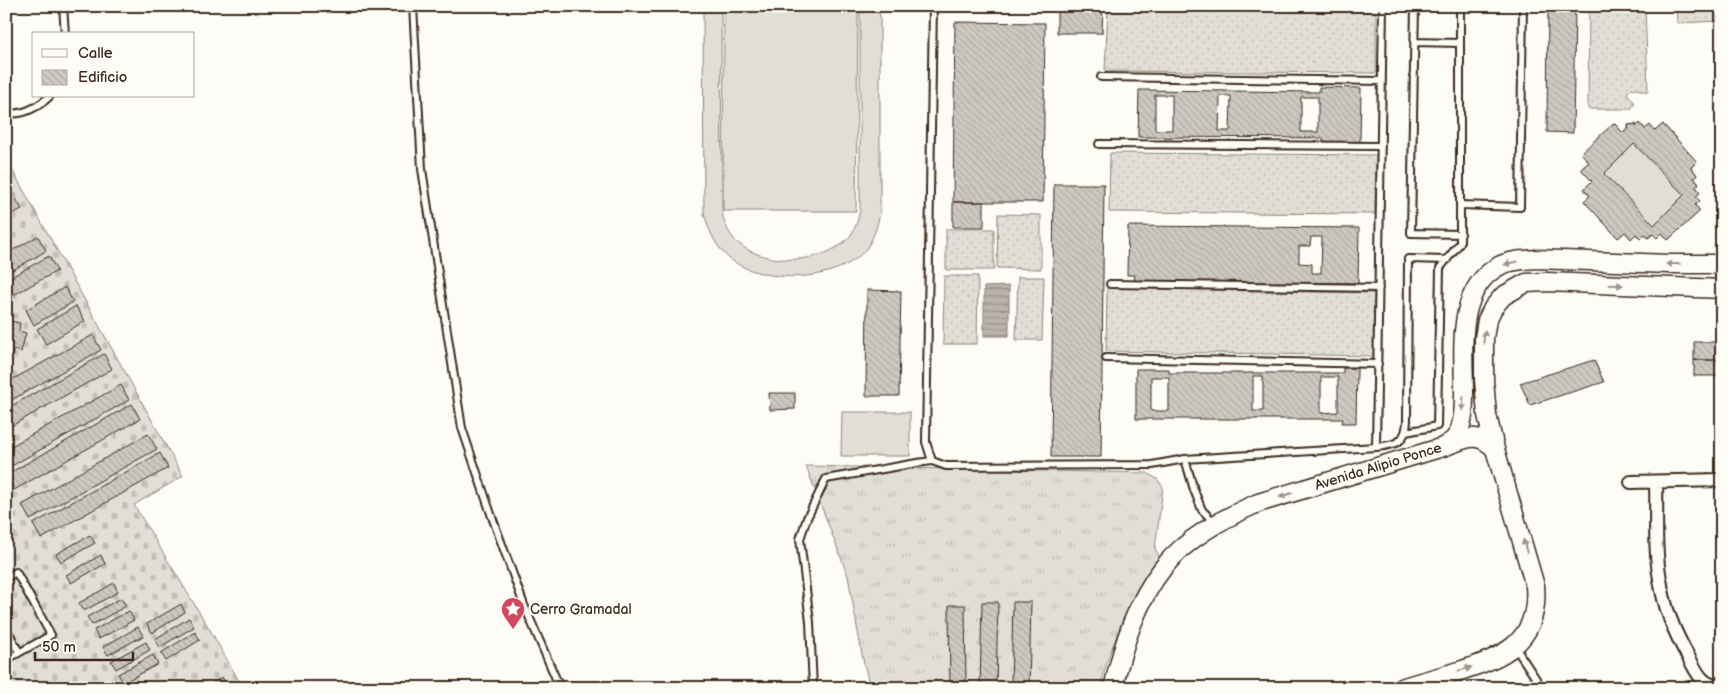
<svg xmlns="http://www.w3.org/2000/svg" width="1728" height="694" font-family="'Balsamiq Sans',sans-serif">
<defs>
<pattern id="grass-tufts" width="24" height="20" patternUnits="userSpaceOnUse" patternTransform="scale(1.25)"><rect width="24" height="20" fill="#e1ded7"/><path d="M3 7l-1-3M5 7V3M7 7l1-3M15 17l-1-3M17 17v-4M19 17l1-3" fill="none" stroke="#c2bfb8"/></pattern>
<pattern id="cemetery-stones" width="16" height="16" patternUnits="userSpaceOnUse" patternTransform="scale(1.25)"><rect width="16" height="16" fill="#e1ded7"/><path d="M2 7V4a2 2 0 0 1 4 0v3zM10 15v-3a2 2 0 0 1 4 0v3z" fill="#c2bfb8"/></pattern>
<pattern id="garden-dots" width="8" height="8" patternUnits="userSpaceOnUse" patternTransform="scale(1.25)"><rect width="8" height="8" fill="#e1ded7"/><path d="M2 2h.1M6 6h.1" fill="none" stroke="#c2bfb8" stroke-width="1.8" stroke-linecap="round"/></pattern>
<pattern id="water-rules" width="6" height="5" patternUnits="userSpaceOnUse" patternTransform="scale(1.25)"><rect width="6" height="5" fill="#bbb4ad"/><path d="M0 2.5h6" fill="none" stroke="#99938c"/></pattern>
<pattern id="building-back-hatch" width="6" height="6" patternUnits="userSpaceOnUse" patternTransform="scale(1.25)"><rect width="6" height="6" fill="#cdc8c2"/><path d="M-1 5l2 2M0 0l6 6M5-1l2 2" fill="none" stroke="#b1aca6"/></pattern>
</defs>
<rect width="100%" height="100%" fill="#fdfcf7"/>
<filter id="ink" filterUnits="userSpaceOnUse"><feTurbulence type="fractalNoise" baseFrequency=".02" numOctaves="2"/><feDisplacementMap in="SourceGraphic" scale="10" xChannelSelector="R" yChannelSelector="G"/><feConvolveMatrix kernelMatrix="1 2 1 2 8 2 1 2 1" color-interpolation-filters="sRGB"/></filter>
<g filter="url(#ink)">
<path fill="url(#grass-tufts)" stroke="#8e847a" d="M806,466L1147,473L1157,479L1163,487L1155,549L1160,557C1137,585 1126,609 1114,643C1108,658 1103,672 1101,688H870L862,655L848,576Z"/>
<path fill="url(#cemetery-stones)" stroke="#8e847a" d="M6,159L183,476L134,505L210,630L243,688H6Z"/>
<path fill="url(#garden-dots)" stroke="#8e847a" d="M1589,6H1645L1648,92L1632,88L1627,93L1635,103L1631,109H1588Z
M1676,6H1719L1720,21L1677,23Z
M1108,7L1376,12V73L1105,71Z
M1110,153L1376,155L1375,214L1109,212Z
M998,214L1041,215V269L997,268Z
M946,229H994V270H946Z
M944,276H978L977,344H943Z
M1018,277H1044L1042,340H1016Z
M1107,288L1374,293V356L1106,351Z"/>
<path fill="#e1ded7" stroke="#8e847a" d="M703,6H721L722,210C723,220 727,230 733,238C758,268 827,266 851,235C856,227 858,220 860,210V13L859,6H878L880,18V213C877,226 874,238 866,249C839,283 763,285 730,259C716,248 708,229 704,213Z
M724,10H858L856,211H723Z
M1614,123L1623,133L1628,128V125L1636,124L1637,126L1640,123L1645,129L1655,131L1663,124L1697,162L1691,167L1697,175L1695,178L1699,183L1696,187L1700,192L1696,197L1700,201L1695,205L1700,211L1668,240L1662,233L1657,238L1653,234L1648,238L1645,234L1640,239L1636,234L1631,239L1625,232L1618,238L1584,201L1590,196L1584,189L1592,181L1581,169L1589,162Z
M842,412H910V456H841Z"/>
<path fill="url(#water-rules)" stroke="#887d74" d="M1009,286V336H984V287Z"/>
<path fill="url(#building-back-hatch)" stroke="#3b2a1e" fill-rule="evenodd" d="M951,6H999V8H951Z
M1057,6H1103L1102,33H1057Z
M1548,6H1575L1573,133L1547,132Z
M955,22L1045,23L1043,202H953Z
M1319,87L1361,88L1360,142H1323V138L1138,137L1139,90L1319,92ZM1155,95H1172V130H1155ZM1220,96H1231L1230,131H1219ZM1301,97H1318V132H1301Z
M1614,123L1623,133L1629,128L1628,125L1636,124V127L1640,123L1645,129L1650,125L1655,131L1663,124L1697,162L1691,167L1697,175L1694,178L1699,183L1696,187L1700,192L1696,197L1700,201L1695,205L1700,211L1668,240L1662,233L1657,238L1653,234L1648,238L1645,234L1640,239L1636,234L1631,239L1625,232L1618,238L1584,201L1590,196L1584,189L1592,181L1581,169L1589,162L1581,153ZM1634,144L1684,195L1654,225L1604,174Z
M1054,184H1104L1101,457H1051Z
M13,194L22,209L6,217V198Z
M953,202H984V227H953Z
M1128,226L1359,228L1358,283L1134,281L1135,275H1127ZM1311,237H1322L1321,273H1312V264L1299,263V246H1310Z
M38,236L46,251L6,274V254Z
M49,256L57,271L6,299V280Z
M65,287L73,302L34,325L26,310Z
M867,290L901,291L899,396H866Z
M76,306L85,321L46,344L37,329Z
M6,320L20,323L19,331L26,333L21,352L13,350L12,356L6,354Z
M93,335L101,350L6,403V383Z
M1694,342H1719V360H1694Z
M104,354L112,369L6,429V409Z
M1594,360L1604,382L1530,405L1520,383Z
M1694,360H1719V376H1694Z
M1343,368H1357L1356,423H1342L1343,419H1136V369H1169V373H1343ZM1253,376H1263V411H1253ZM1151,377H1169V411H1151ZM1321,377H1338V412L1321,413Z
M121,385L129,400L6,469V449Z
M769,393H795V409L770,410Z
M132,404L140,419L14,490L6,475Z
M148,434L157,449L30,520L22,505Z
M160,453L168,468L41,539L33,524Z
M90,535L95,543L61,562L56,554Z
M101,555L105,564L71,583L66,575Z
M114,583L118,592L84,611L79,603Z
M121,598L126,606L92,625L87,617Z
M982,602H998L996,688H980Z
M1013,602H1031L1029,688H1011Z
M181,604L185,612L152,633L147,624Z
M949,605H965L966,688H950Z
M129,611L134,620L99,639L94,630Z
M189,618L194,627L160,647L155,639Z
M138,627L143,636L108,655L103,647Z
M195,632L200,640L166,661L161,653Z
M146,642L150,650L116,669L111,661Z
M153,655L158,664L123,683L118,674Z
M222,677L227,686L223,688H205Z"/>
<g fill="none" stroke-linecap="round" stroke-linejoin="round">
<g stroke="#3b2a1e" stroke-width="10">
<path id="service" d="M63,6L65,34
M413,6L422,169L462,428L491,514L524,605L560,688
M1415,6L1411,233L1461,234
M1414,42L1460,43
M1101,77L1382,81
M6,113C23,116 38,107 50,96
M1099,144L1381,146
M1460,205L1520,207L1523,6
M1110,284L1379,288
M1106,358L1378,364
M1406,432L1437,426L1440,268L1460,243V6
M1376,447L1383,6
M1185,459L1376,447C1396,445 1406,443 1407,421L1408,259L1447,260
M932,461L926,442L933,6
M6,578L16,572L51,635L6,660
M6,628L19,652
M1515,647L1542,688
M813,688L810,622L800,539L807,518L826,479L917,463L932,461L946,466L1152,465L1185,459L1194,490L1202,510L1215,523"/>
</g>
<g stroke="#3b2a1e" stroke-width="16">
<path id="minor" d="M1631,482L1722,480
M1656,482C1657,514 1654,547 1660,579C1664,607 1675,634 1689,658C1696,670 1700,682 1714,686L1722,683"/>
</g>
<g stroke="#3b2a1e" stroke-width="21">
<path id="secondary" d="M1446,446C1467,438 1478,431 1495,449
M1113,688C1123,646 1136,602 1163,568C1186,538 1224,518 1258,503L1443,447C1447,444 1453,441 1455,438C1464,426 1464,406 1464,393C1464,351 1455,290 1499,266C1510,260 1524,260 1536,259L1669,264H1722
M1401,688C1420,682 1438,677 1456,672C1503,658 1540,642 1535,586L1495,449L1487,415L1484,380V338L1487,320L1493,308L1503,296L1526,283L1547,282L1722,289"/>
</g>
<use href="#service" stroke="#fdfcf7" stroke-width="6"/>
<use href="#minor" stroke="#fdfcf7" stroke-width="12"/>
<use href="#secondary" stroke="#fdfcf7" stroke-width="18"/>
</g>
<defs><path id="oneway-solid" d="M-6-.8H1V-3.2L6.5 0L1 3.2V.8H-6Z" transform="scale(1.25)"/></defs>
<g fill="#9c938a">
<use href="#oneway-solid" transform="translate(1511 263) rotate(166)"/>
<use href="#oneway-solid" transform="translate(1673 264) rotate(-180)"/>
<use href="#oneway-solid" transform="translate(1616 285) rotate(2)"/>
<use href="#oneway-solid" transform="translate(1484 337) rotate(-84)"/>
<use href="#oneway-solid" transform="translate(1463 404) rotate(93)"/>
<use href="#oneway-solid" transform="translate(1286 495) rotate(163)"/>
<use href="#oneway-solid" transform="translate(1525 546) rotate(-105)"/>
<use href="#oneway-solid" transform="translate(1465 669) rotate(-16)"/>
</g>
</g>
<defs>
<g id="sight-pin" transform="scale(1.25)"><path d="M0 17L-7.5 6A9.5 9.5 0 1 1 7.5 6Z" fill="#d1495b" stroke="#fdfcf7"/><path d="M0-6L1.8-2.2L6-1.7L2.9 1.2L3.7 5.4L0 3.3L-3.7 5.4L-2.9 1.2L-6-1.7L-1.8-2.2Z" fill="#fff"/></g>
</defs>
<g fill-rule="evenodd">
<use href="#sight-pin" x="513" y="609"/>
</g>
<g text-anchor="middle" stroke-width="4.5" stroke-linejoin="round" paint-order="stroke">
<g font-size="14" fill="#3b2a1e" stroke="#fdfcf7">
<text transform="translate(1378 466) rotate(-17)" y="5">Avenida Alipio Ponce</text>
</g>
<g font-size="14" fill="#3b2a1e" stroke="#fdfcf7" text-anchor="start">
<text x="530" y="614">Cerro Gramadal</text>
</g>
</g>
<rect width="1728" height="694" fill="none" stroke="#fdfcf7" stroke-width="25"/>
<rect x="12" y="12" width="1703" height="669" fill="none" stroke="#3b2a1e" stroke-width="2" filter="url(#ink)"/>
<rect x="32" y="32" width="162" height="65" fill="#fdfcf7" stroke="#afa8a0"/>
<rect x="42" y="49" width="25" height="8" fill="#fdfcf7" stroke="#afa8a0"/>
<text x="78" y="58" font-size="15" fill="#3b2a1e">Calle</text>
<rect x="42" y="70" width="25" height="15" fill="url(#building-back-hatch)" stroke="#afa8a0"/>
<text x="78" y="82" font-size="15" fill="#3b2a1e">Edificio</text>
<path d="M35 652v8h98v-8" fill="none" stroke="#3b2a1e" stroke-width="2.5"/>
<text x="42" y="652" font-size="15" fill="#3b2a1e" stroke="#fdfcf7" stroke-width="4" paint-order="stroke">50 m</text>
</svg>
